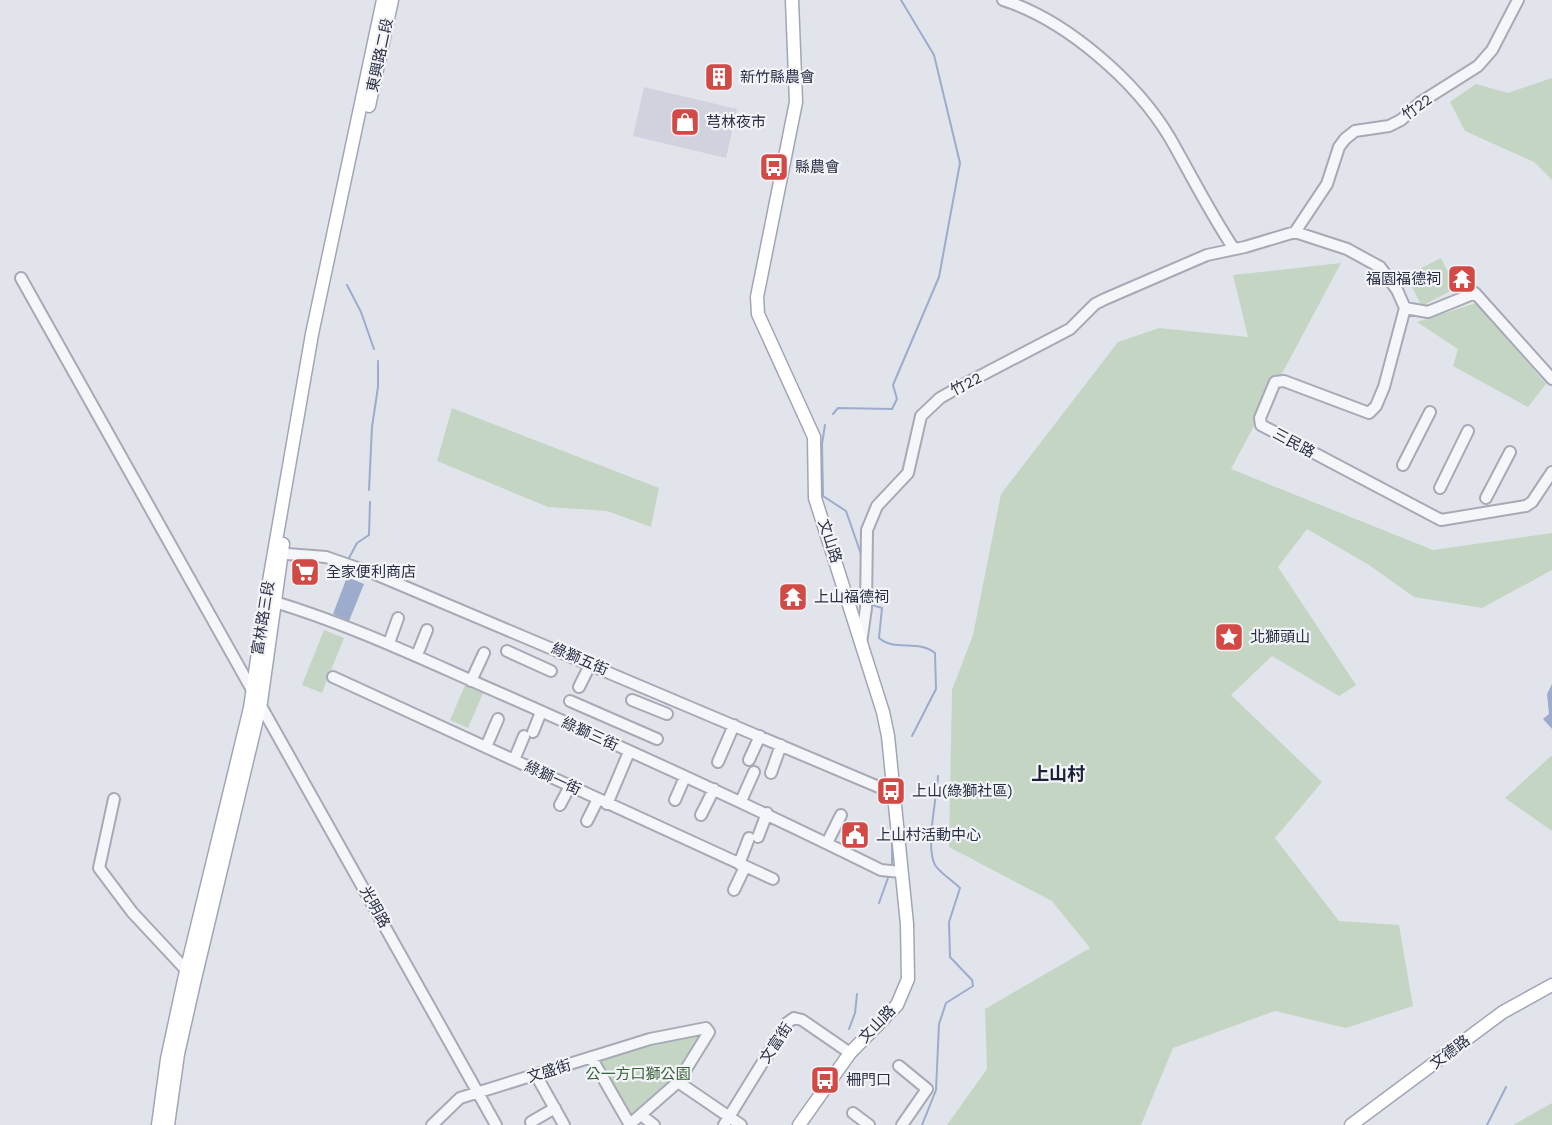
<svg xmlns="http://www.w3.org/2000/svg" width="1552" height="1125" font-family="'Work Sans','Noto Sans TC',sans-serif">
<rect width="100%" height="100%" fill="#e2e4eb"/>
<path fill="#d0d3dd" d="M644,87L737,109L726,158L633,136Z"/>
<path fill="#c5d5c3" d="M1552,78V180L1534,162L1465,131L1450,102L1476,84L1508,93Z
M1441,258L1456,288L1422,306L1406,276Z
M1341,263L1231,469L1433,550L1552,533V570L1482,608L1414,597L1369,565L1307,529L1278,567L1356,685L1339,696L1272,656L1231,695L1322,782L1275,838L1339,921L1399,925L1413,1006L1346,1028L1275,1011L1173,1048L1141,1125H947L987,1069L985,1009L1090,948L1052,901L949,847L952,690L973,635L1001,494L1118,342L1159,328L1248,337L1233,275Z
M1476,303L1546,384L1528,407L1453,366L1458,349L1417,322Z
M452,408L659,488L651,527L607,511L548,507L437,461Z
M324,630L344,638L322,693L302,685Z
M466,683L484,691L468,728L450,720Z
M1551,756H1552V831L1505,798Z
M700,1033L701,1037L671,1080L631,1114L600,1060L647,1043Z
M1552,1103V1125H1513Z"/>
<path fill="#9dabcc" d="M347,577L364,584L349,621L333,614Z
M1552,684V729L1543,719L1549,714L1547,694Z"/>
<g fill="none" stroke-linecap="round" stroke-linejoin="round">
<path stroke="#9dabcc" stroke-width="2" d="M347,285L361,312L374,349
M833,414L838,408L892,409L897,399L893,385L939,277L960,163L934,55L901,0
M825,425L822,444L823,496L846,511L862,557
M369,490L372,427L378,387V361
M349,558L357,543L369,535L370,502
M872,605L882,608L879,638C895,652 918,639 935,653L936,689L912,736
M892,865V835
M879,903L889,875
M849,1029L855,1013L857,994
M922,1125L936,1090L939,1024L946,1003L973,986L972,980L950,957L949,922L960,888C953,881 940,873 935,865C925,846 937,798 938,776
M1487,1125L1506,1087"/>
<g stroke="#a7aab6" stroke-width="14">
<path id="minor" d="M1003,0C1066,20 1136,81 1170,138C1191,175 1210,213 1234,249
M1295,232L1327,184L1339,147L1345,139L1355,131L1389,126L1401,120L1421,102L1478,66L1492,50L1518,0
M21,278L496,1125
M1405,308L1428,312L1475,293L1552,379
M1403,465L1430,412
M1440,488L1468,431
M1486,498L1510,452
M274,553L326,557L375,574L881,788
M275,602C354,626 426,661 502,694C629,750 756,808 881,870L901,872
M389,643L398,618
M861,643L866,608L867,530L877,506L908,473L921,416L940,398L961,386L1070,329L1095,304L1105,299L1207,255L1245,247L1295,232L1347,249L1380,267L1397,290L1405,308L1384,387L1376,406L1369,413L1284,381L1275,382L1260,418L1261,425L1441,520L1526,506L1532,502L1552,472
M507,651L551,671
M417,655L427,630
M333,677L773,879
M471,681L484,653
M579,687L591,663
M632,700L667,714
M570,701L657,739
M533,732L541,712
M486,747L498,719
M514,760L524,736
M749,760L760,736
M718,762L734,725
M771,773L781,745
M114,799L99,868L132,912L187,971
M675,800L685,777
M741,801L754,772
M607,804L629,752
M560,805L570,786
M701,815L714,789
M587,821L598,799
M758,837L767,813
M827,843L841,815
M739,864L749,838
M734,890L745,867
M591,1057L630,1125
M899,1066L927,1089L902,1125
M536,1075L564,1125
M678,1082L741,1125
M853,1113L869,1125
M641,1115L654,1125
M531,1122L555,1108
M432,1125L460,1098L650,1039L706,1028L709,1032L678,1082L629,1125
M724,1125L787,1023L794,1018L802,1020L850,1053"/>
</g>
<g stroke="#a1a6b7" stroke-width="15">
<path id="major" d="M792,0L796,102L757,297L758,314L814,437L815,498L883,712L888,736L907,924L908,979L897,1005L850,1053L799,1125
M369,106L392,0
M158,1125L167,1059L184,980L250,708L265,604L312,334L383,0
M168,1125L178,1054L194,983L261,702L283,544
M1351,1125L1503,1012L1552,985"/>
</g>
<use href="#minor" stroke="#f5f6f9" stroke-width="10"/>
<use href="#major" stroke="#fff" stroke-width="12"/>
</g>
<defs>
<g id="building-square" transform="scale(1.5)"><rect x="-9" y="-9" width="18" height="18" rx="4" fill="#d24a46" stroke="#f2f4f8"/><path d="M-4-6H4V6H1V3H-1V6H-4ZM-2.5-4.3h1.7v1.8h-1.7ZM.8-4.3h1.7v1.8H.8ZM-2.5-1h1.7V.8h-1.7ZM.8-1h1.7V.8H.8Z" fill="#fff"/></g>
<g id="shop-square" transform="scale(1.5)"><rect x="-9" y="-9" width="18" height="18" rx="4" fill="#d24a46" stroke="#f2f4f8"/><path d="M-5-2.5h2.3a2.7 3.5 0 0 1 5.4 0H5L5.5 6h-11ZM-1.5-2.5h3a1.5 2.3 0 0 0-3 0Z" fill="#fff"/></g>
<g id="bus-square" transform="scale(1.5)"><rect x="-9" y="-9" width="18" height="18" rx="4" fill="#d24a46" stroke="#f2f4f8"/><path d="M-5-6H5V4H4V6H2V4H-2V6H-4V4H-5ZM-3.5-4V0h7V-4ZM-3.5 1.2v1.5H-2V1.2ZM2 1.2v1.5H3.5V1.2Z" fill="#fff"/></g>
<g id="temple-square" transform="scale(1.5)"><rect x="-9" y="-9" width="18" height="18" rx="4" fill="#d24a46" stroke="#f2f4f8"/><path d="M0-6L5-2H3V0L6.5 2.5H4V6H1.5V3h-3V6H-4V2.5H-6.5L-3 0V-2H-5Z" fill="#fff"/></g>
<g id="supermarket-square" transform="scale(1.5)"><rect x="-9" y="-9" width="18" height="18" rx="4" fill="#d24a46" stroke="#f2f4f8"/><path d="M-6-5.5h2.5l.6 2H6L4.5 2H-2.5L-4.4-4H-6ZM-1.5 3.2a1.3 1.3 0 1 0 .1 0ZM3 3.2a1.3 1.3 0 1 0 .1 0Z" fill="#fff"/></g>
<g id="sight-square" transform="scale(1.5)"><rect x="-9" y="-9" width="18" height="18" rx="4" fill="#d24a46" stroke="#f2f4f8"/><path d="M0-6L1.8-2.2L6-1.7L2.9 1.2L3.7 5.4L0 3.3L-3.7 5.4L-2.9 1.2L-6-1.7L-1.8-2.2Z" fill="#fff"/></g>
<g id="civic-square" transform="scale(1.5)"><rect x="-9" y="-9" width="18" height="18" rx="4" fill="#d24a46" stroke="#f2f4f8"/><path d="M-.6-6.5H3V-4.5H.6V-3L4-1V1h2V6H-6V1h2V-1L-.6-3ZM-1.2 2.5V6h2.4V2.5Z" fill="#fff"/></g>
</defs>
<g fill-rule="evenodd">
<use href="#building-square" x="719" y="77"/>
<use href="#shop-square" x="685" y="122"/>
<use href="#bus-square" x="774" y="167"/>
<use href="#temple-square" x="1462" y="279"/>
<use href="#supermarket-square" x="305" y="572"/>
<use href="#temple-square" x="793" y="597"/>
<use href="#sight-square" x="1229" y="637"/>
<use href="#bus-square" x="891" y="791"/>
<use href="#civic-square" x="855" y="835"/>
<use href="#bus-square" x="825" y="1080"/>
</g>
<g text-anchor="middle" stroke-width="4.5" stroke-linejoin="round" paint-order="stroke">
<g font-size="15" fill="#2a2e44" stroke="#f2f4f8">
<text transform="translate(380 55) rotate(-78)" y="5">東興路二段</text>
<text transform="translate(1417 107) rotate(-36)" y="5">竹22</text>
<text transform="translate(966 384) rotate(-27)" y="5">竹22</text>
<text transform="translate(1294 443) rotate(28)" y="5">三民路</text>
<text transform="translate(830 541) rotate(72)" y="5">文山路</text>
<text transform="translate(263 618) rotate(-81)" y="5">富林路三段</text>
<text transform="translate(580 659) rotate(23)" y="5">綠獅五街</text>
<text transform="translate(590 734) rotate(24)" y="5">綠獅三街</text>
<text transform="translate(553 778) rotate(25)" y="5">綠獅一街</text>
<text transform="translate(375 907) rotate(61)" y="5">光明路</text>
<text transform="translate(877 1024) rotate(-46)" y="5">文山路</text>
<text transform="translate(776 1043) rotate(-56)" y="5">文富街</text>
<text transform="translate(1450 1052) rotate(-37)" y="5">文德路</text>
<text transform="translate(549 1071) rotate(-17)" y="5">文盛街</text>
</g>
<g font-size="15" fill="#2a2e44" stroke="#f2f4f8" text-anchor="start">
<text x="740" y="82">新竹縣農會</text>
<text x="706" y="127">芎林夜市</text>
<text x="795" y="172">縣農會</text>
<text x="1441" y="284" text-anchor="end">福園福德祠</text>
<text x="326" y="577">全家便利商店</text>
<text x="814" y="602">上山福德祠</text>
<text x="1250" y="642">北獅頭山</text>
<text x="912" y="796">上山(綠獅社區)</text>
<text x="876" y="840">上山村活動中心</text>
<text x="846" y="1085">柵門口</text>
</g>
<g font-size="15" fill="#376037" stroke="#f2f4f8">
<text x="638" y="1079">公一方口獅公園</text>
</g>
<g font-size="18" font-weight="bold" fill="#1c2035" stroke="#f2f4f8">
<text x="1058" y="780">上山村</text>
</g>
</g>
</svg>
